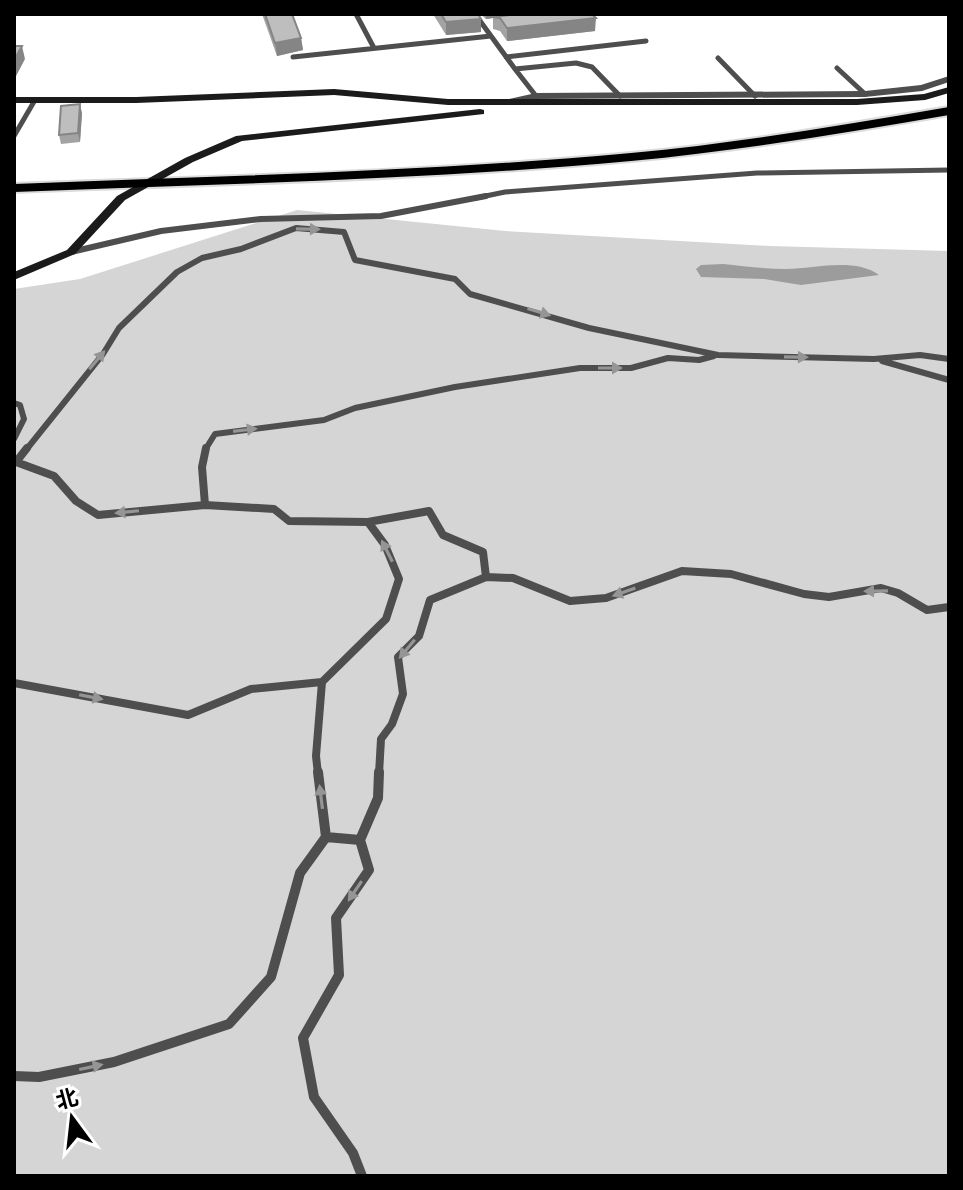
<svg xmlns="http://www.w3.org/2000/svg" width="963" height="1190" font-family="Cabin,'Noto Sans SC',sans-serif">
<rect width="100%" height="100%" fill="#fff"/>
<path fill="#d5d5d5" d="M297,210L505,231L770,246L949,251V1176H14V289L80,279Z"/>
<path fill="#9c9c9c" d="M723,264C744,266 765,269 786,269C814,269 854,257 879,275L801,285L764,279L701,277L696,269L701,265Z"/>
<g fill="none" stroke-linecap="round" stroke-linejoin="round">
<g stroke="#dbdbdb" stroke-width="4">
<path id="primary" d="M949,107V115C844,133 738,151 631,161C426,180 220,184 14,192V184C220,176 426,172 631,153C738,143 843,125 949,107Z"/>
</g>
<path stroke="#4e4e4e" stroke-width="5" d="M356,14L374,48
M475,14L515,69L576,63L592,67L620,96
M293,57L491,36
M506,57L646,41
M718,58L755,96
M837,68L865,94
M515,69L536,96
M14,136L35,100
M476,198L505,192L757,173L949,170"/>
<path stroke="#4e4e4e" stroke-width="6" d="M71,252L161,231L261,219L381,216L486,196
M882,361L949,380
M14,403L20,405L24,419L14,439
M26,450L103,354L119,328L177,272L202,258L241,249L296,228L344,232L355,260L455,279L470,294L589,328L718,355L874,359L920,355L949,359
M205,450L215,434L324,420L355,408L455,387L580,368H631L668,358L699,360L714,356"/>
<path stroke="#4e4e4e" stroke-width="8" d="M205,505L202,467L206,448
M368,522L429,511L443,535L483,552L486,577
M14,683L188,715L251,689L322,682L386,619L399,579L385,545L368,522L289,521L274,509L205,505L98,515L76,501L54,476L16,462L27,448
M318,774L316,756L322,682
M379,774L381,739L392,724L403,694L398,657L419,636L430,600L486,577L513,578L570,601L606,598L682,571L731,574L804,594L829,597L881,588L898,593L927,610L949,607"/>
<path stroke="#4e4e4e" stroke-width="10" d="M326,837L360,840
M14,1076L39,1077L114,1062L229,1024L271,977L300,873L326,837L318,772
M362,1176L353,1153L314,1097L303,1038L339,975L336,918L369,870L360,840L378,798L379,772"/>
<path fill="#4e4e4e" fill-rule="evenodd" d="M949,76V82L922,91L865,97L536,99L501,105L496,102L536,93L865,91L921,85Z"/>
<path fill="#1b1b1b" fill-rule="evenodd" d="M949,87V93L925,100L857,105H448L334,95L136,103H14V97H136L334,89L448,99H857L924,94Z
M480,109L484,110V114L242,141L193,162L125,200L75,254L14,280V272L67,250L117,196L185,158L236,136Z"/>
<use href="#primary" fill="#000" fill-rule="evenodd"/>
</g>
<path fill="#a3a3a3" d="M262,14H292L301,38L303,50L277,56Z
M433,14H478L481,32L446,35Z
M480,14H592L595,31L507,41L500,31L493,29V18L486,19Z
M82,113L80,142L61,144L59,135Z"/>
<path fill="#858585" d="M486,14H535L493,17V18L486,19Z
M596,18L595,31L507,41V28Z
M481,19V32L446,35V22Z
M301,38L303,50L277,56L275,43Z
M22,46L25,59L14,80V60Z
M80,104L82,113L80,142L78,133Z"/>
<path fill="#bebebe" stroke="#858585" stroke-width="2" d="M265,14H292L301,38L275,43Z
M441,14H478L481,19L446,22Z
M520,14H592L596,18L507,28L500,18L493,17Z
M14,46H22L14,60Z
M80,104L78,133L59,135L61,106Z"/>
<defs><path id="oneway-solid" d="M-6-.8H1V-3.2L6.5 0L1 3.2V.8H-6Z" transform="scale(2)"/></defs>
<g fill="#959595">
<use href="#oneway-solid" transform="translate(308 229) rotate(1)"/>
<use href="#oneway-solid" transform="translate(539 312) rotate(17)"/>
<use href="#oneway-solid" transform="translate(796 357) rotate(1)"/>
<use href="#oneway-solid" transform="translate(97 360) rotate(-50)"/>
<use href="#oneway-solid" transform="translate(610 368)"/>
<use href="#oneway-solid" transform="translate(245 430) rotate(-7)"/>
<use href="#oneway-solid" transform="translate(127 512) rotate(174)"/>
<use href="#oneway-solid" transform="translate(387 551) rotate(-117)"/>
<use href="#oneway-solid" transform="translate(876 591) rotate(179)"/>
<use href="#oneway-solid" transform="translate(624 592) rotate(161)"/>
<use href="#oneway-solid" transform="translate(407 649) rotate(130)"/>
<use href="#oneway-solid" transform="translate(91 697) rotate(11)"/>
<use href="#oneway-solid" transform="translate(321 797) rotate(-97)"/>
<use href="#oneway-solid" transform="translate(355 891) rotate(124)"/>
<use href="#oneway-solid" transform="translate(91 1067) rotate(-12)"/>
</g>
<rect width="963" height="1190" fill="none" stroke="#000000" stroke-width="32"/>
<g transform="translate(72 1118) rotate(345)" stroke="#ffffff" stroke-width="6" paint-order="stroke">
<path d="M0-6L14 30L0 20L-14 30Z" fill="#000000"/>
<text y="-12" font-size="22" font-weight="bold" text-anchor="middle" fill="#000000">北</text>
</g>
</svg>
